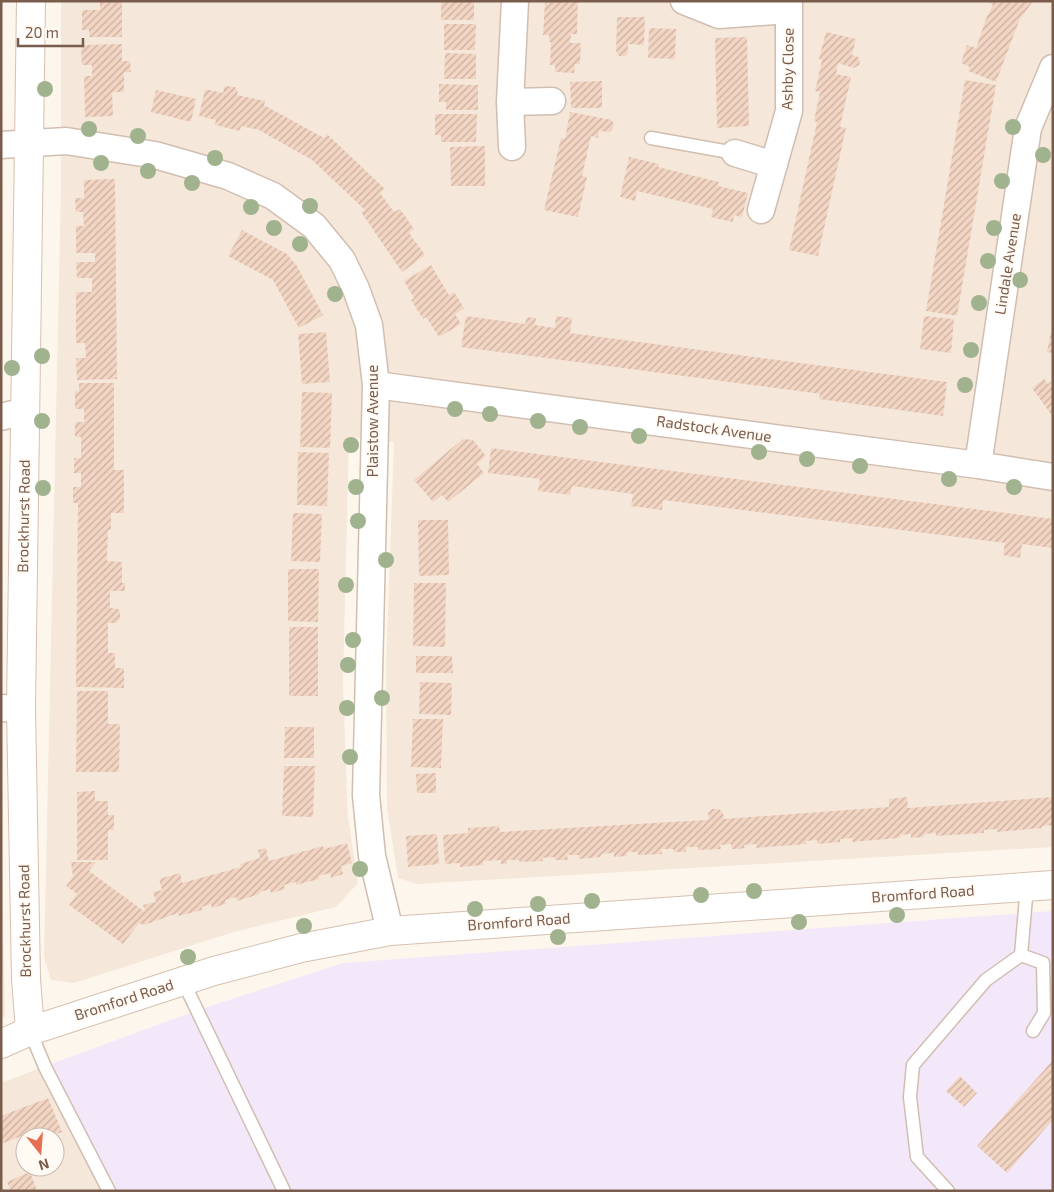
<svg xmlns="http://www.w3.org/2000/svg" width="1054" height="1192" font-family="'Exo 2',sans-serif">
<defs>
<pattern id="building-hatch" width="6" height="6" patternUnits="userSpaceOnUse" patternTransform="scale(1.25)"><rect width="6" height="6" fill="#f3d5c3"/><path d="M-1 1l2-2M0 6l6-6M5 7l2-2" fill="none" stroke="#cab0a1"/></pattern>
</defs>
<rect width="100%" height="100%" fill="#fdf6ec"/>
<path fill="#f5e8da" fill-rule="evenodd" d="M61,1H1053V847L417,884L398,878L387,809L386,667L394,442L349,437L343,681L347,793L348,817L358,883L336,907L234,932L74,983L51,980L44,958L61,189Z
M1,797L5,1017L1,1019Z
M40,1068L107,1191H1V1083ZM25,1137H55V1167H25Z"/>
<path fill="#f3e8fa" d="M1053,911V1191H107L40,1068L198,1010L343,963Z"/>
<path fill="url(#building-hatch)" d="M100,1H122V37H89V30H82V10H100Z
M441,1H474V20H441Z
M545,1H578L577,34H571L570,43H581L580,64H575L574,73L555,72V65H550L551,42H549V35H543Z
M990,1H1033L1019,21L996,82L968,71L970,67L961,63L967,45L976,48L987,16L993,5L989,3Z
M617,17H645L644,45L628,44V53L625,56H619L616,51Z
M444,24H476L475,50H444Z
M649,28L676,29L675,59L648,58Z
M826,32L856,39L852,55L858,57L860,61L859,65L854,68L838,63L836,74L851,77L840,127L846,128L818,256L789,250L817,122L814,121L820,92L815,91L822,60L819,59Z
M747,37L749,126L717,128L715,38Z
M122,44V61H130L131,72H124V92H112L113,116L85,117L84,76H92V65H82L81,45Z
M445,53L476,54V79H444Z
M965,80L996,85L957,316L926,311Z
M602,81V108H571L570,82Z
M439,84L478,85V110H446V102H439Z
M228,86L235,87L238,91L237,95L265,101L264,105L324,138L327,134L385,189L380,193L394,212L400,209L414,229L409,233L425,255L402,272L361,212L365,210L312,160L259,130L241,126L240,131L215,125L216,120L199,116L205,89L223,93L224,87Z
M156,90L196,99L191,122L151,112Z
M570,112L612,120L614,125L612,130L609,132L599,131L598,138L591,136L582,176L587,177L578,217L544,210L561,138L565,139Z
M435,114H477L476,142H441V135H435Z
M485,146V186H451L450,147Z
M629,157L659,164L658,167L719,182L718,186L748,193L742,217L734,215L733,222L711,217L713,209L637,191L635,201L620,197Z
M115,179L117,379L77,380L76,358H86L85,343H76V292H92V278H77L76,262H95V253H76V226H84L83,212H76L75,198H84V180Z
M242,230L287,254L297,266L323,315L299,328L273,280L228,256Z
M431,265L449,295L454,292L464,308L455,314L461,324L439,337L426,317L423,319L411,300L414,298L404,281Z
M466,316L525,324L527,317L536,318L535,325L555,328L556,316L572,318L570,333L947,382L943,416L819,399L820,394L814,393L461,347Z
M924,316L954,319L951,353L920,349Z
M1052,326H1053V353L1047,352Z
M326,332L330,382L302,384L298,334Z
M1044,379L1048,384L1053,380V417L1032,388Z
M79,383H114V470H124V513H111V530H108L107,561L122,562V583H125V591H110V608L118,609L120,612V619L116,623H108V653H115V668H124V688L76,687L78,503H73V487H81V473H74V458H81V437H75V422H84V409H75V391L79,392Z
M302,392L332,393L330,448L300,447Z
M463,439L473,440L486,456L477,464L484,473L448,502L442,495L433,502L414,480Z
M491,448L1053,519V548L1022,544L1020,558L1003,555L1005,543L663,500L662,510L631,506L633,494L572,486L570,495L538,491L540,479L488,473Z
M298,452L329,453L327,506L297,505Z
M293,513L322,514L320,562L291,561Z
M418,520H448L449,575L419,576Z
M288,569H319L318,622L288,621Z
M414,583H446L445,647L413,646Z
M289,627H318V696H289Z
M416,656H452L453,673H416Z
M420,682L452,683L451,715L419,714Z
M77,691H108V724H120L119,772H76Z
M413,719H443L441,768L411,767Z
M285,727H314V758H284Z
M284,766H315L313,817L282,816Z
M436,773V793H417L416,774Z
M95,791V801H108V815H114V830H108V860H77V792Z
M907,797L908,808L1053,797V825L1042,826V828L997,832V829L984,830V833L936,836V833L924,834V837L911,838V834L900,835V838L862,841L852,842V838L840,839V842L817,844V840L806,841V844L756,848V844L744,845L745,848L739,849H732L731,844L720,845L721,849L698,850V847H686V852H674L673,849H661L662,854L638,855V852H627V856L614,857V853L601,854V857L579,859V855H567L568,860H555L554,857L542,858L543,861L520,862L519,860H507V864H501V860L483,861V865L460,867V863L445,864L443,835L468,833V828L499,826L500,832L706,820L709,819L708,813L712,809H719L723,813L724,819L737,818L889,807V799Z
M437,834L439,864L408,867L406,836Z
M347,843L352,863L341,866L343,874L331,878L330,873L319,876V879L296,885V882L284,885L285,889L271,893L270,889L260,892V894L237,901L236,897L225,900L226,904L212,908L211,904L202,907V910L179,916L178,913L144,925L139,923L123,944L69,905L77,894L66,886L73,877L71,862H96L89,871L145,912L143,905L156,902L153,892L162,890L159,879L180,873L182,883L241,867L240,864L260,858L258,850L266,848L269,861L323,846L324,849Z
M1053,1060V1123L1051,1122L1007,1173L977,1146Z
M960,1076L977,1093L964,1107L946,1091Z
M48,1098L62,1132L48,1137H25V1143L22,1136L1,1144V1116Z
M30,1172L37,1191H11L7,1182Z"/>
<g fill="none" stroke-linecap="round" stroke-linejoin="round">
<g stroke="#d1beb0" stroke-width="15">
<path id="lane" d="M651,138L735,153
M1021,955L1043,963L1044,1013L1033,1031
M183,981L284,1191
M30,1031L45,1067L109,1191
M948,1191L917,1157L910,1097L913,1065L986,980L1021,955L1027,886"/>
</g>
<g stroke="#d1beb0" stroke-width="29">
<path id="street" d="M684,1L719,15L789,10
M510,102L552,101
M1,145L66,141L155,155L228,176L273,196L314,226L342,260L356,289L369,325L376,385L366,795L372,856L390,931
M512,147L510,102L515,1
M735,153L774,165
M761,210L789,111V1
M376,385L978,465L1053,477
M1,417L25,411
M978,465L1028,128L1053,68
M1,708L21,709"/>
</g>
<g stroke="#d6c0b0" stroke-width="30">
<path id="secondary" d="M30,1031L26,979L21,709L31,1
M1,1044L30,1031L214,971L301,948L390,931L1053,885"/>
</g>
<use href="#lane" stroke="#fff" stroke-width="12"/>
<use href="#street" stroke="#fff" stroke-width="26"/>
<use href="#secondary" stroke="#fff" stroke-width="28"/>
</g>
<g fill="#a0b28e">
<circle cx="45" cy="89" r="8"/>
<circle cx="1013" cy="127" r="8"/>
<circle cx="89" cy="129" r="8"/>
<circle cx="138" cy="136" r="8"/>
<circle cx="1043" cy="155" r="8"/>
<circle cx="215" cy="158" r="8"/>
<circle cx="101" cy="163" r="8"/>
<circle cx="148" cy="171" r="8"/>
<circle cx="1002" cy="181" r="8"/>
<circle cx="192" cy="183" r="8"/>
<circle cx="310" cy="206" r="8"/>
<circle cx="251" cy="207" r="8"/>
<circle cx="274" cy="228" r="8"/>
<circle cx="994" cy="228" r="8"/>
<circle cx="300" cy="244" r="8"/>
<circle cx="988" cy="261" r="8"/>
<circle cx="1020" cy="280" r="8"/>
<circle cx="335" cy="294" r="8"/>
<circle cx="979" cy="303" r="8"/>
<circle cx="971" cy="350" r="8"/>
<circle cx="42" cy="356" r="8"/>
<circle cx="12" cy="368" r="8"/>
<circle cx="965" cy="385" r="8"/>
<circle cx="455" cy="409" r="8"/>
<circle cx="490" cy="414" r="8"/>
<circle cx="42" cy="421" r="8"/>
<circle cx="538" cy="421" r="8"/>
<circle cx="580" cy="427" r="8"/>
<circle cx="639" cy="436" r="8"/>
<circle cx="351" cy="445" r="8"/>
<circle cx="759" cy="452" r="8"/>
<circle cx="807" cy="459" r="8"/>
<circle cx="860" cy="466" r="8"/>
<circle cx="949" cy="479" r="8"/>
<circle cx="356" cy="487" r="8"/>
<circle cx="1014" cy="487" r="8"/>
<circle cx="43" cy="488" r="8"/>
<circle cx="358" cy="521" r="8"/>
<circle cx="386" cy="560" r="8"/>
<circle cx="346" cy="585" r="8"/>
<circle cx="353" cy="640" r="8"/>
<circle cx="348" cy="665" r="8"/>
<circle cx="382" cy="698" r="8"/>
<circle cx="347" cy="708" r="8"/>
<circle cx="350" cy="757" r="8"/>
<circle cx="360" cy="869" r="8"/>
<circle cx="754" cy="891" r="8"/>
<circle cx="701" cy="895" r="8"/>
<circle cx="592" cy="901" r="8"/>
<circle cx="538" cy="904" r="8"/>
<circle cx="475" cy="909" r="8"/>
<circle cx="897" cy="915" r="8"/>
<circle cx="799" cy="922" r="8"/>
<circle cx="304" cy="926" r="8"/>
<circle cx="558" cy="937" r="8"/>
<circle cx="188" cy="957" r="8"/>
</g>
<g text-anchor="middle" stroke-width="4" stroke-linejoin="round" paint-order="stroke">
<g font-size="15" fill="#7a5c4d" stroke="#fffaf3">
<text transform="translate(788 69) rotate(-89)" y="5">Ashby Close</text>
<text transform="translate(1008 264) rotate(-81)" y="5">Lindale Avenue</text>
<text transform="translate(373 421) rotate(-90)" y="5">Plaistow Avenue</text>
<text transform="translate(714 429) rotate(8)" y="5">Radstock Avenue</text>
<text transform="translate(24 516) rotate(-89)" y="5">Brockhurst Road</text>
<text transform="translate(923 894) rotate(-4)" y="5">Bromford Road</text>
<text transform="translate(25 921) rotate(-91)" y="5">Brockhurst Road</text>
<text transform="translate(519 922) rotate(-4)" y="5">Bromford Road</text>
<text transform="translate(124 1000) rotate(-18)" y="5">Bromford Road</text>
</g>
</g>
<rect width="1054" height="1192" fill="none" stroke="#7a5c4d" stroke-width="5"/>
<g transform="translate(40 1152) rotate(163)"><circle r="24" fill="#fffaf3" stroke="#cabbb1"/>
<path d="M0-4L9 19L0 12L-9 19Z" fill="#e76f51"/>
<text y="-8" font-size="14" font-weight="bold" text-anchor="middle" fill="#7a5c4d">N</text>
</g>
<path d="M18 38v8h65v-8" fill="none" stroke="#7a5c4d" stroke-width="2.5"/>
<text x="25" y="38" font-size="15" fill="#7a5c4d" stroke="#fffaf3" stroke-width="4" paint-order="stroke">20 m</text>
</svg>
